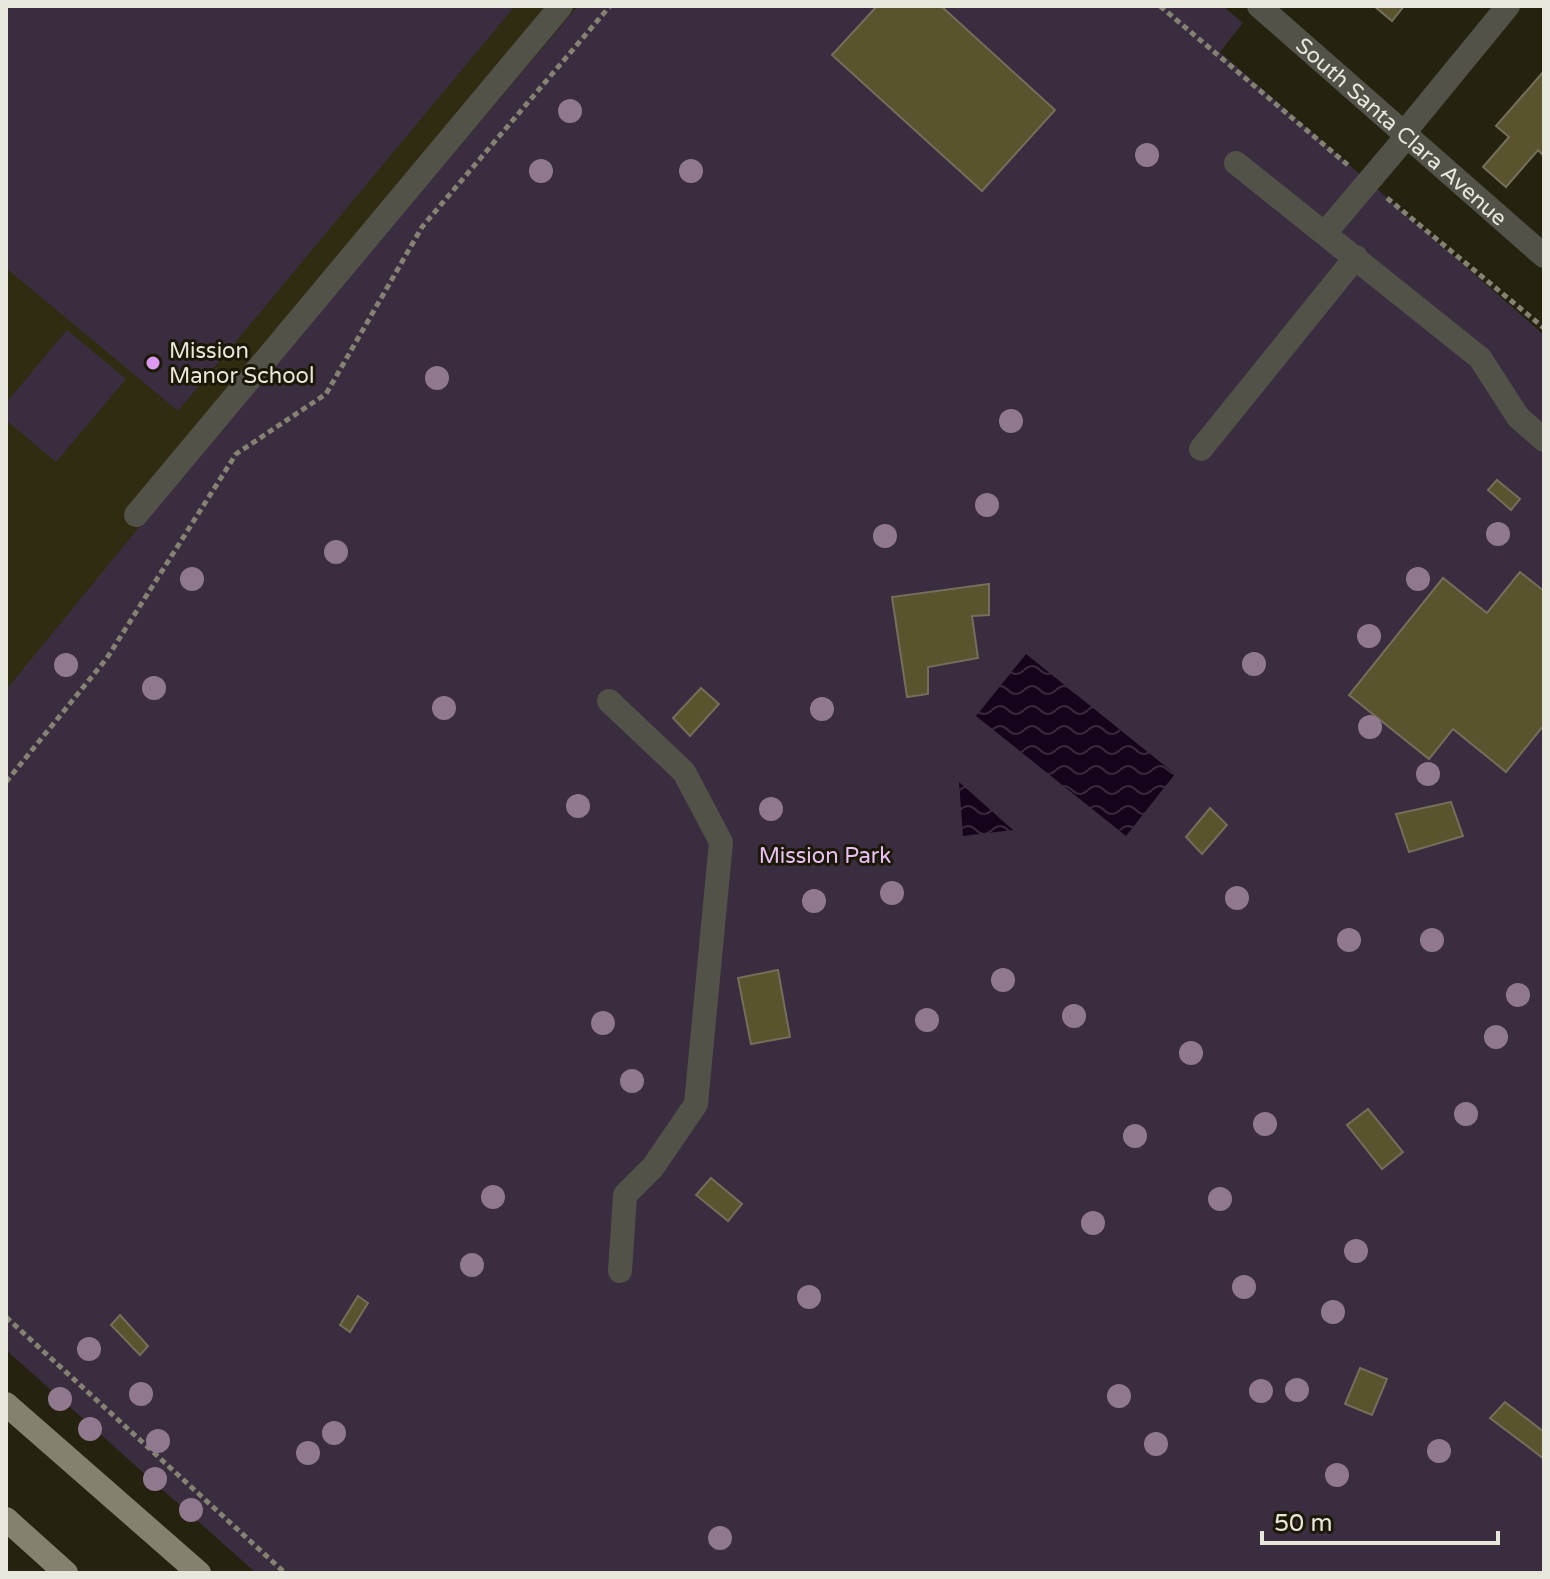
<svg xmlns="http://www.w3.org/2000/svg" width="1550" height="1579" font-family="'Varela Round',sans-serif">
<defs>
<pattern id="water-waves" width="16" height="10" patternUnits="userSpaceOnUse" patternTransform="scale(2)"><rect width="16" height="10" fill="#16041c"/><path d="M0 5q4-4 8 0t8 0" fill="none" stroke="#38293c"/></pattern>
</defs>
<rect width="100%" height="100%" fill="#25220f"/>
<path fill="#302c11" d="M6,6H592L6,721Z"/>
<path fill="#3a2d3f" d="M6,6H515L178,411L6,268Z
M578,6H1223L1243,23L1220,52L1544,335V1573H256L6,1350V690L194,460Z
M67,330L126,379L56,462L6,420V403Z"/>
<path fill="url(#water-waves)" d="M1026,654L1175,774L1126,836L976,716Z
M959,782L1013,830L963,836Z"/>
<path fill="#59532e" stroke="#736f5a" stroke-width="2" d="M877,6H941L1055,110L982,191L832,55Z
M1374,6H1404L1392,21Z
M1544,71V156L1538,150L1506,187L1483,167L1509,137L1496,126Z
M1497,480L1520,499L1511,510L1488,490Z
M1520,572L1544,591V725L1506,772L1453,729L1429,759L1349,695L1443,578L1487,613Z
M989,584V615L972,616L978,658L928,667V694L907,697L892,597Z
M701,688L719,704L690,736L673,718Z
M1451,802L1463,836L1409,852L1396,814Z
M1210,808L1227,825L1202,854L1186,837Z
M778,970L790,1037L751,1044L738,978Z
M1368,1109L1403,1152L1382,1169L1347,1125Z
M711,1178L742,1204L728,1221L696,1195Z
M358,1296L368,1303L350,1332L340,1325Z
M120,1315L148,1346L140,1355L111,1325Z
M1360,1368L1387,1379L1372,1415L1345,1404Z
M1505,1402L1544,1432V1459L1490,1418Z"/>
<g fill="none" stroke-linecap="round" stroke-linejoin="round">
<path stroke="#848272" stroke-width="5" stroke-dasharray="6 4" stroke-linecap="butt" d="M1160,6L1349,166
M1387,198L1544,328
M6,782L107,658L236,454L326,394L422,227L610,6
M6,1317L285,1573"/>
<g stroke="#535249" stroke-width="24">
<path id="s1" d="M1259,6L1544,256"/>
<path d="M1404,133L1508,6"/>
<path d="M1236,163L1480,358L1518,417L1544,440"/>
<path d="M1325,233L1407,136"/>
<path d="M1201,449L1356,257"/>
<path d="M136,515L561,6"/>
<path d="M609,701L684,772L721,842L696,1104L653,1167L625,1195L620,1271"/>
</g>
<path stroke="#84816e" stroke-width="24" d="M6,1404L199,1573
M6,1519L66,1573"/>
</g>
<g fill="#90798e">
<circle cx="570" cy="111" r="12"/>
<circle cx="1147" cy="155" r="12"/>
<circle cx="541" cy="171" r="12"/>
<circle cx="691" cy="171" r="12"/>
<circle cx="437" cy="378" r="12"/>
<circle cx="1011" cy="421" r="12"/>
<circle cx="987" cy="505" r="12"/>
<circle cx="1498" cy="534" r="12"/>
<circle cx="885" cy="536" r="12"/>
<circle cx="336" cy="552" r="12"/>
<circle cx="192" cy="579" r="12"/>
<circle cx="1418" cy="579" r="12"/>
<circle cx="1369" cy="636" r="12"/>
<circle cx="1254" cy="664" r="12"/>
<circle cx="66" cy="665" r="12"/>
<circle cx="154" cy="688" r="12"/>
<circle cx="444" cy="708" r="12"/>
<circle cx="822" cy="709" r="12"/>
<circle cx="1370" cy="727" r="12"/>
<circle cx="1428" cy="774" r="12"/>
<circle cx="578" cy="806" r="12"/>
<circle cx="771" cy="809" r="12"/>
<circle cx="892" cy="893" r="12"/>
<circle cx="1237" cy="898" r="12"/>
<circle cx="814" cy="901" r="12"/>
<circle cx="1349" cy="940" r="12"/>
<circle cx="1432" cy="940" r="12"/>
<circle cx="1003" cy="980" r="12"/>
<circle cx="1518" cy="995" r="12"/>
<circle cx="1074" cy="1016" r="12"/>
<circle cx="927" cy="1020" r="12"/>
<circle cx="603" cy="1023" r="12"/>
<circle cx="1496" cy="1037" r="12"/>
<circle cx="1191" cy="1053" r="12"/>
<circle cx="632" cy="1081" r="12"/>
<circle cx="1466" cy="1114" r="12"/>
<circle cx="1265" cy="1124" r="12"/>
<circle cx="1135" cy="1136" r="12"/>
<circle cx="493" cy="1197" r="12"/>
<circle cx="1220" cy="1199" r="12"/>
<circle cx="1093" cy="1223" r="12"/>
<circle cx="1356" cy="1251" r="12"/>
<circle cx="472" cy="1265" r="12"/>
<circle cx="1244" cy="1287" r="12"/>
<circle cx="809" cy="1297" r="12"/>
<circle cx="1333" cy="1312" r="12"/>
<circle cx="89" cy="1349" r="12"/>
<circle cx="1297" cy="1390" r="12"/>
<circle cx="1261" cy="1391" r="12"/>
<circle cx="141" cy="1394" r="12"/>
<circle cx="1119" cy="1396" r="12"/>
<circle cx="60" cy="1399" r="12"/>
<circle cx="90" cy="1429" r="12"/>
<circle cx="334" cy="1433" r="12"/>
<circle cx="158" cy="1441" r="12"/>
<circle cx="1156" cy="1444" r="12"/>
<circle cx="1439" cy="1451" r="12"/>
<circle cx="308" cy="1453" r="12"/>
<circle cx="1337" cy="1475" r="12"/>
<circle cx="155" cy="1479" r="12"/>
<circle cx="191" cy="1510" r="12"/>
<circle cx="720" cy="1538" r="12"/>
</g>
<circle fill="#dc99f4" stroke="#1c1806" stroke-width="3" cx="153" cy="363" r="8"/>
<g text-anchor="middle" stroke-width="6" stroke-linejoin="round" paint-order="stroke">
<g font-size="22" fill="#e8e7db" stroke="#1c1806">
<text dy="8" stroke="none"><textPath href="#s1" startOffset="190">South Santa Clara Avenue</textPath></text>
</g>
<g font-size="22" fill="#e8e7db" stroke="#1c1806" text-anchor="start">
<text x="169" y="358">Mission<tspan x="169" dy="25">Manor School</tspan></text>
</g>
<g font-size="22" fill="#e8c0f6" stroke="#1c1806">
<text x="825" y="863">Mission Park</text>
</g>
</g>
<rect width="1550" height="1579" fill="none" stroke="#e8e7db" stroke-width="16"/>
<path d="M1262 1531v12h236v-12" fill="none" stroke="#e8e7db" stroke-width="4"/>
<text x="1274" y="1531" font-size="24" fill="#e8e7db" stroke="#1c1806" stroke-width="6" paint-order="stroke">50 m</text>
</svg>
